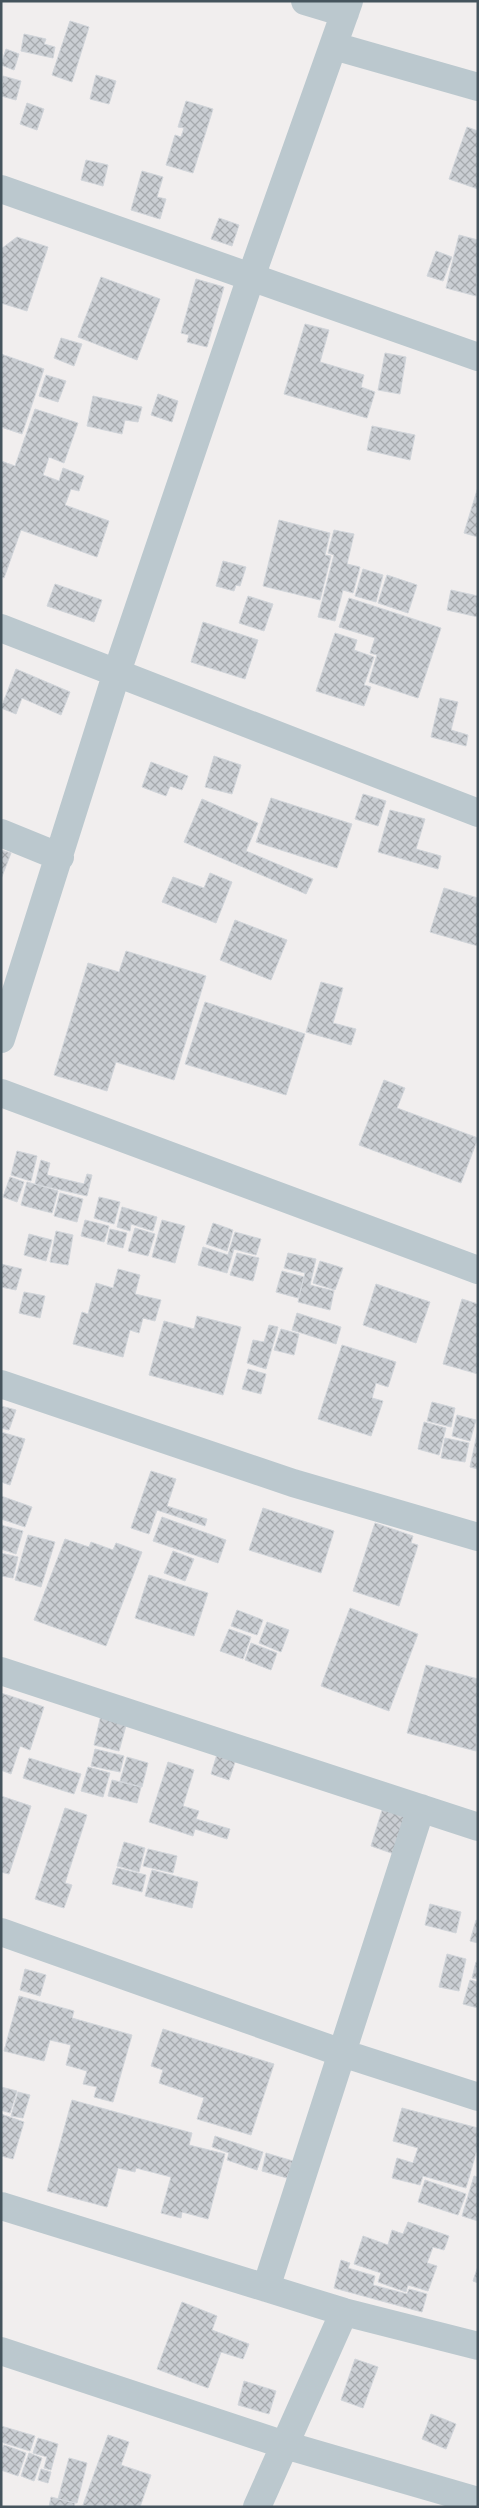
<svg xmlns="http://www.w3.org/2000/svg" width="479" height="2508" font-family="'Space Grotesk',sans-serif">
<defs>
<pattern id="building-cross-hatch" width="8" height="8" patternUnits="userSpaceOnUse" patternTransform="scale(1.25)"><rect width="8" height="8" fill="#caced3"/><path d="M0 0l8 8M0 8l8-8" fill="none" stroke="#a6aaae"/></pattern>
</defs>
<rect width="100%" height="100%" fill="#f1eeee"/>
<path fill="url(#building-cross-hatch)" stroke="#d1d5da" d="M70,21L89,27L72,82L52,75Z
M24,34L46,39L44,44L55,47L53,58L21,51Z
M6,49L19,54L14,70L1,65Z
M96,75L116,81L109,104L90,99Z
M3,76L21,81L16,100L1,96Z
M186,101L213,109L193,173L166,165L175,135L181,137L184,128L178,127Z
M27,103L44,109L37,130L20,124Z
M467,127L478,131V189L449,179Z
M86,160L108,165L103,186L81,180Z
M142,171L163,177L157,197L166,199L160,219L131,210Z
M219,218L239,225L232,246L211,239Z
M459,235L478,240L476,296L446,288Z
M17,237L48,247L27,311L1,303V249Z
M436,251L452,257L443,281L427,276Z
M101,277L160,299L137,360L78,337Z
M196,279L224,287L207,347L187,342L189,335L181,333Z
M305,324L329,330L320,362L364,375L361,387L375,392L367,418L284,394Z
M61,338L82,344L74,366L54,358Z
M385,353L406,357L400,394L378,390Z
M1,354L44,369L22,434L1,427Z
M46,375L66,381L58,402L39,396Z
M158,394L178,401L172,422L151,415Z
M93,396L142,407L138,422L125,420L122,434L87,426Z
M35,409L78,423L64,463L49,457L43,475L59,481L63,468L84,476L79,491L71,489L65,505L109,521L97,557L21,530L4,578L1,577V461L15,466Z
M372,426L415,435L410,460L367,450Z
M478,487V537L464,533Z
M279,520L330,533L325,555L331,556L320,600L263,586Z
M334,530L354,534L347,564L360,567L353,593L343,590L335,621L318,617L334,555L328,553Z
M223,561L246,567L240,586L236,585L234,591L216,586Z
M363,569L383,575L376,602L355,596Z
M387,575L417,585L408,613L378,603Z
M55,584L102,600L94,622L47,606Z
M451,590L478,596V617L447,610Z
M248,596L273,604L264,631L239,623Z
M349,598L441,628L418,698L369,682L377,655L370,653L375,638L339,627Z
M203,622L258,640L245,679L191,662Z
M335,633L357,640L354,650L374,657L364,685L371,687L364,706L316,691Z
M16,669L70,692L61,715L22,698L16,714L1,708Z
M440,698L458,702L451,730L468,735L466,746L431,737Z
M214,756L241,765L232,794L205,787Z
M151,762L188,776L182,790L170,786L166,796L142,787Z
M363,794L386,801L378,826L355,819Z
M271,798L352,824L337,868L256,842Z
M202,799L258,823L246,851L313,879L306,894L184,842Z
M390,810L425,819L416,849L441,856L438,869L378,852Z
M1,850L11,853L1,879Z
M210,873L232,882L216,923L162,902L173,877L204,888Z
M444,888L478,898V946L430,932Z
M235,920L287,940L271,980L220,960Z
M126,951L206,976L174,1080L116,1062L107,1091L54,1075L88,963L119,972Z
M321,982L343,988L333,1023L356,1029L351,1045L306,1032Z
M205,1002L305,1034L286,1095L185,1064Z
M384,1080L405,1088L397,1108L478,1138L461,1183L359,1145Z
M17,1151L37,1156L31,1181L11,1175Z
M41,1160L50,1163L47,1175L84,1184L87,1174L92,1175L87,1196L35,1184Z
M10,1177L24,1182L17,1202L3,1197Z
M27,1182L58,1191L52,1213L21,1205Z
M60,1193L83,1199L77,1222L54,1216Z
M99,1197L120,1202L114,1224L94,1218Z
M122,1207L157,1217L153,1231L131,1224L130,1231L117,1227Z
M85,1220L109,1226L104,1242L81,1236Z
M162,1220L185,1226L175,1263L152,1257Z
M213,1223L233,1230L227,1251L206,1244Z
M135,1228L155,1234L148,1256L128,1251Z
M110,1229L127,1233L123,1248L107,1244Z
M56,1231L73,1235L68,1265L50,1262Z
M235,1232L261,1239L256,1255L234,1249L227,1273L198,1265L203,1247L228,1255Z
M29,1234L52,1240L46,1261L24,1255Z
M237,1253L259,1258L253,1281L230,1275Z
M288,1253L316,1259L310,1285L334,1291L330,1310L298,1302L305,1273L284,1268Z
M320,1261L343,1268L335,1290L313,1283Z
M1,1264L22,1269L16,1290L1,1287Z
M118,1269L140,1275L135,1294L161,1300L155,1321L143,1318L139,1333L130,1330L123,1357L73,1344L82,1312L88,1314L96,1283L113,1288Z
M282,1271L304,1277L298,1298L276,1292Z
M376,1284L430,1302L416,1343L363,1325Z
M24,1292L45,1296L40,1318L19,1313Z
M462,1299L478,1304V1374L443,1364Z
M297,1313L341,1327L336,1344L292,1330Z
M197,1316L241,1327L223,1395L149,1375L164,1321L194,1329Z
M269,1325L278,1327L266,1369L247,1363L253,1340L264,1342Z
M281,1329L299,1334L294,1355L274,1350Z
M342,1345L396,1362L388,1387L376,1383L372,1398L383,1401L371,1436L318,1419Z
M248,1369L266,1374L261,1394L242,1389Z
M432,1402L455,1408L451,1427L427,1421Z
M1,1406L16,1410L9,1430L1,1428Z
M457,1415L476,1420L470,1441L452,1436Z
M424,1422L446,1428L439,1455L418,1449Z
M478,1429V1469L470,1467Z
M1,1432L25,1439L10,1485L1,1482Z
M445,1438L469,1443L465,1462L441,1458Z
M151,1471L176,1479L167,1506L207,1519L205,1526L157,1510L149,1534L131,1528Z
M1,1496L32,1507L25,1527L1,1519Z
M263,1508L334,1531L321,1573L249,1550Z
M162,1517L226,1540L218,1563L153,1541Z
M375,1523L413,1536L411,1543L418,1545L399,1606L353,1591Z
M1,1525L23,1531L16,1554L1,1549Z
M28,1535L55,1542L41,1587L15,1580Z
M65,1539L89,1547L91,1542L113,1550L116,1543L142,1552L106,1646L34,1620Z
M173,1551L194,1559L185,1581L164,1573Z
M1,1553L18,1557L13,1578L1,1576Z
M149,1575L208,1593L194,1636L135,1618Z
M350,1608L418,1634L389,1711L321,1686Z
M237,1610L263,1620L257,1635L231,1626Z
M267,1622L289,1630L281,1652L259,1643Z
M229,1629L251,1637L243,1659L220,1651Z
M251,1643L277,1653L271,1670L245,1660Z
M426,1665L478,1679L476,1751L407,1733Z
M1,1693L44,1707L30,1750L20,1746L11,1774L1,1770Z
M101,1715L127,1722L119,1751L94,1745Z
M95,1749L124,1756L120,1772L91,1766Z
M218,1751L237,1756L229,1780L211,1774Z
M127,1757L148,1763L142,1787L120,1781Z
M29,1758L81,1774L74,1794L23,1778Z
M168,1762L194,1770L183,1806L199,1811L196,1819L230,1829L227,1839L195,1829L193,1836L149,1822Z
M88,1767L110,1773L103,1797L81,1791Z
M112,1780L141,1787L137,1803L108,1796Z
M1,1796L31,1806L9,1874L1,1872Z
M383,1807L411,1816L397,1855L371,1846Z
M65,1808L87,1815L65,1883L72,1885L64,1908L35,1899Z
M124,1842L145,1848L139,1872L117,1866Z
M148,1849L177,1856L173,1873L143,1866Z
M117,1868L146,1875L142,1892L112,1884Z
M152,1870L198,1882L192,1908L145,1896Z
M430,1904L461,1912L456,1933L425,1925Z
M476,1920L478,1921V1943L470,1941Z
M447,1954L466,1959L459,1991L439,1987Z
M476,1962H478V1979L472,1978Z
M25,1969L46,1975L40,1996L20,1990Z
M470,1980L478,1982V2008L463,2004Z
M19,1996L74,2011L72,2018L132,2035L113,2102L94,2097L97,2087L83,2084L87,2071L66,2065L71,2045L50,2040L44,2061L4,2051Z
M163,2029L274,2064L251,2135L197,2119L204,2098L159,2083L163,2070L151,2066Z
M1,2087L17,2091L10,2113L1,2110Z
M18,2092L30,2095L23,2118L11,2116Z
M72,2100L192,2133L189,2145L225,2154L208,2219L182,2212L181,2218L161,2213L171,2177L136,2168L135,2172L118,2168L107,2207L47,2191Z
M402,2108L478,2128V2146L466,2188L423,2176L420,2185L392,2178L397,2158L413,2163L418,2148L393,2141Z
M1,2114L24,2122L13,2159L1,2156Z
M215,2136L263,2152L257,2170L227,2160L229,2153L212,2147Z
M266,2153L293,2161L287,2178L262,2171Z
M474,2176L478,2177V2221L462,2216Z
M425,2180L466,2194L458,2215L418,2202Z
M408,2222L449,2236L444,2250L433,2247L427,2263L437,2266L428,2291L408,2285L406,2292L378,2282L381,2273L354,2264L363,2236L388,2245L392,2230L403,2234Z
M341,2260L350,2263L348,2268L375,2276L373,2285L407,2294L409,2289L427,2294L422,2312L334,2288Z
M478,2266V2283L473,2281Z
M182,2302L217,2316L212,2330L249,2344L243,2359L221,2352L208,2388L157,2369Z
M355,2359L378,2367L363,2408L341,2400Z
M244,2381L276,2391L269,2414L238,2405Z
M431,2414L456,2424L446,2449L422,2439Z
M1,2426L35,2436L30,2451L1,2442Z
M108,2435L129,2442L121,2465L151,2475L140,2507H90L83,2505Z
M38,2438L58,2444L51,2470L44,2468L47,2457L33,2453Z
M4,2445L26,2453L18,2476L1,2470V2452Z
M29,2453L42,2458L34,2481L21,2476Z
M69,2458L87,2463L77,2503L58,2499Z
M41,2469L51,2472L48,2483L38,2480Z
M51,2497L75,2503L74,2507H49Z"/>
<g fill="none" stroke-linecap="round" stroke-linejoin="round">
<path stroke="#bbc8ce" stroke-width="28" d="M305,1L345,13
M334,46L478,87
M1,189L478,357
M1,628L478,813
M1,833L60,857
M1,1039L117,672L251,277L349,1
M1,1093L478,1270
M1,1384L293,1483L478,1537
M1,1671L478,1827
M1,1932L342,2053L478,2097
M1,2206L344,2312L478,2346
M266,2288L421,1808
M1,2351L285,2445L478,2501
M257,2507L344,2312"/>
</g>
<rect width="479" height="2508" fill="none" stroke="#45545d" stroke-width="5"/>
</svg>
